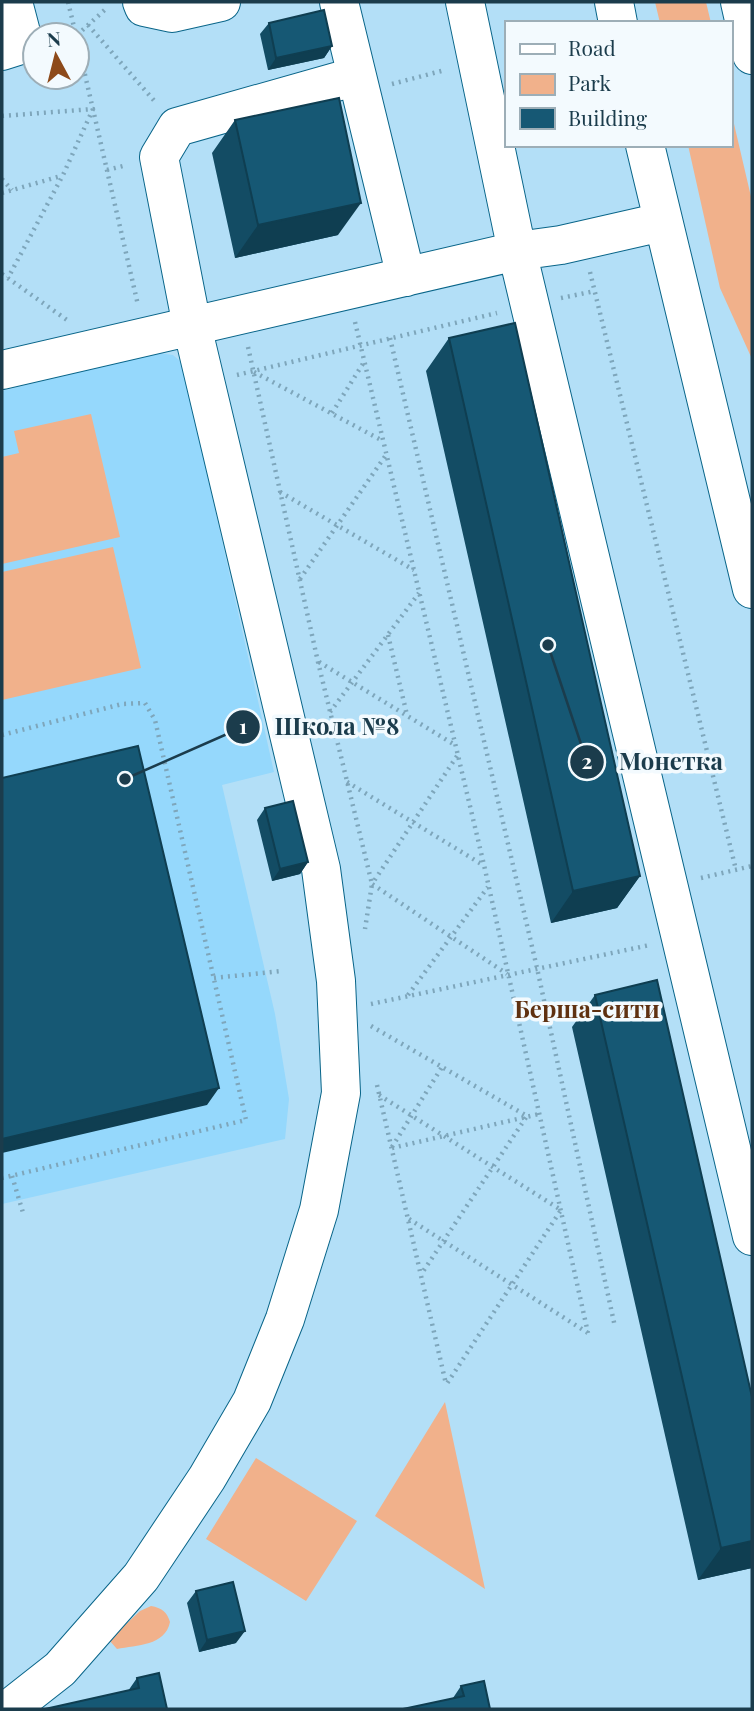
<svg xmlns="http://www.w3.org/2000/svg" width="754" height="1711" font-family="'Playfair Display',serif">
<rect width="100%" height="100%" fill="#b3dff7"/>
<path fill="#95d8fc" d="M158,353L173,355L182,363L274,772L222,785L275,1014L289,1099L285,1139L2,1204V391Z"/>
<path fill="#f1b18b" d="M655,2H706L711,23H660Z
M731,111L752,201V359L720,288L688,145H731Z
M91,414L120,537L2,564V457L19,453L14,431Z
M113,547L141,668L2,700V572Z
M445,1402L485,1589L375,1516Z
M256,1458L357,1521L306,1601L206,1539Z
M151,1606C162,1608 167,1612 170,1622C165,1646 137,1645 117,1649L109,1640L140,1611Z"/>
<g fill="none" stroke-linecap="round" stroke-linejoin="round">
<g stroke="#096589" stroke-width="40">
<path id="minor" d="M142,2L144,7L172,13L221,2
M339,2L357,76
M465,2L517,251L561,245L662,222
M614,2L618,23
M740,2L752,55
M2,51L24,44L13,2
M645,145L752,589
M2,370L517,251L752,1236
M9,1709L60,1669L141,1577L207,1478L252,1401L285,1319L319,1210L341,1093L336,981L321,869L192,326L159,157L177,127L357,76L406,277"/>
</g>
<path stroke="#7ea6bb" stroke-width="4.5" stroke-dasharray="2 5" stroke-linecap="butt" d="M68,2L76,35
M88,25L157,104
M77,35L108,7
M77,40L138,305
M392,84L445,70
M2,116L93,109L63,175L8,278
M107,170L127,165
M2,179L12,190
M2,193L61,176
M590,272L736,870
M2,274L67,320
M561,298L595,291
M355,322L484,865L588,1333
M390,338L537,968L615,1327
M248,347L318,662L372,884L365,929
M254,372L383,441
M237,375L497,313
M332,413L364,362
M280,492L414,570
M300,579L386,455
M388,635L407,715
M319,662L455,745
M330,712L419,593
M2,735L122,704L145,703L155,720L246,1120L2,1178
M457,756L372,884L507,974
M347,782L483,865
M701,878L752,866
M214,978L282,971
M408,995L488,887
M371,1004L650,945
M371,1026L527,1116L422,1273
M377,1085L446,1384
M379,1095L561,1210L446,1385
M392,1147L442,1067
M392,1148L539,1114
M12,1176L24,1216
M409,1219L588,1333"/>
<use href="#minor" stroke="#fff" stroke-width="38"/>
</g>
<path fill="#134c64" d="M269,23L332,46L324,58L268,70L260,34Z
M235,120L338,235L235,258L212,153Z
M449,338L640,876L617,908L551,923L426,371Z
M265,808L308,862L300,874L272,881L257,820Z
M595,995L752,1397V1568L698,1580L572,1027Z
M196,1591L236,1643L199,1652L187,1603Z
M137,1678L167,1709L128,1691Z
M461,1686L490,1709L453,1698Z"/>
<path fill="#0f3e51" d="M332,46L324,58L268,70L276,58Z
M361,203L338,235L235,258L258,225Z
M308,862L300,874L272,881L280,869Z
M640,876L617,908L551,923L573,891Z
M219,1088L207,1105L2,1153V1139Z
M752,1541V1568L698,1580L721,1548Z
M245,1631L236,1643L199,1652L207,1640Z"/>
<path fill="#165874" stroke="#0f3e51" stroke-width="2" d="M324,10L332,46L276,58L269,23Z
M339,98L361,203L258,225L235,120Z
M515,323L640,876L573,891L449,338Z
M138,746L219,1088L2,1139V778Z
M293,801L308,862L280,869L265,808Z
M657,980L752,1397V1541L721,1548L595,995Z
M233,1582L245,1631L207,1640L196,1591Z
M159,1673L167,1709H45L139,1688L137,1678Z
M484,1681L490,1709H403L464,1696L461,1686Z"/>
<g text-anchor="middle" stroke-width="7" stroke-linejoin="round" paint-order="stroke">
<g font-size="24" font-weight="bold" fill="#5f3111" stroke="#f3fafe">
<text x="587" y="1018">Берша-сити</text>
</g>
</g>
<path fill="none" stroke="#1b3c4c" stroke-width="2.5" d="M125 779L243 727M548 645L587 762"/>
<g fill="#1b3c4c" stroke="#f3fafe" stroke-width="2.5">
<circle cx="125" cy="779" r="7"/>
<circle cx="548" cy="645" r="7"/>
<circle cx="243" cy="727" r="18"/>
<circle cx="587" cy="762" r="18"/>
</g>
<g font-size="21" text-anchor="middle" font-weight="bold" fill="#fff">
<text x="243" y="734">1</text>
<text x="587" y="769">2</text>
</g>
<g font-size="24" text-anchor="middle" font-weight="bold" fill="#1b3c4c" stroke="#f3fafe" stroke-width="7" stroke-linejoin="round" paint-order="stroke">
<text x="337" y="735">Школа №8</text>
<text x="671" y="770">Монетка</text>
</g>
<rect width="754" height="1711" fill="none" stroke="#1b3c4c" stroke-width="7"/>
<rect x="505" y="21" width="228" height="126" fill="#f3fafe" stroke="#9daeb7" stroke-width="2"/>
<rect x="520" y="44" width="35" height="10" fill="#ffffff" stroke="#9daeb7" stroke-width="2"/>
<text x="568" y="56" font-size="21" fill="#1b3c4c">Road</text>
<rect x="520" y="74" width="35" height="21" fill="#f1b18b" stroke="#9daeb7" stroke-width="2"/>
<text x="568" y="91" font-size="21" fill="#1b3c4c">Park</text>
<rect x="520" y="108" width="35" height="21" fill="#165874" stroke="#9daeb7" stroke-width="2"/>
<text x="568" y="126" font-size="21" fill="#1b3c4c">Building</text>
<g transform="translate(56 56) rotate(353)"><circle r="33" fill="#f3fafe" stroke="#9daeb7" stroke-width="2"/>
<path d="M0-5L12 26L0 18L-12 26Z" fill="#8d4a1a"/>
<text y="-10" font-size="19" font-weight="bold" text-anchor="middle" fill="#1b3c4c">N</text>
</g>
</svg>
